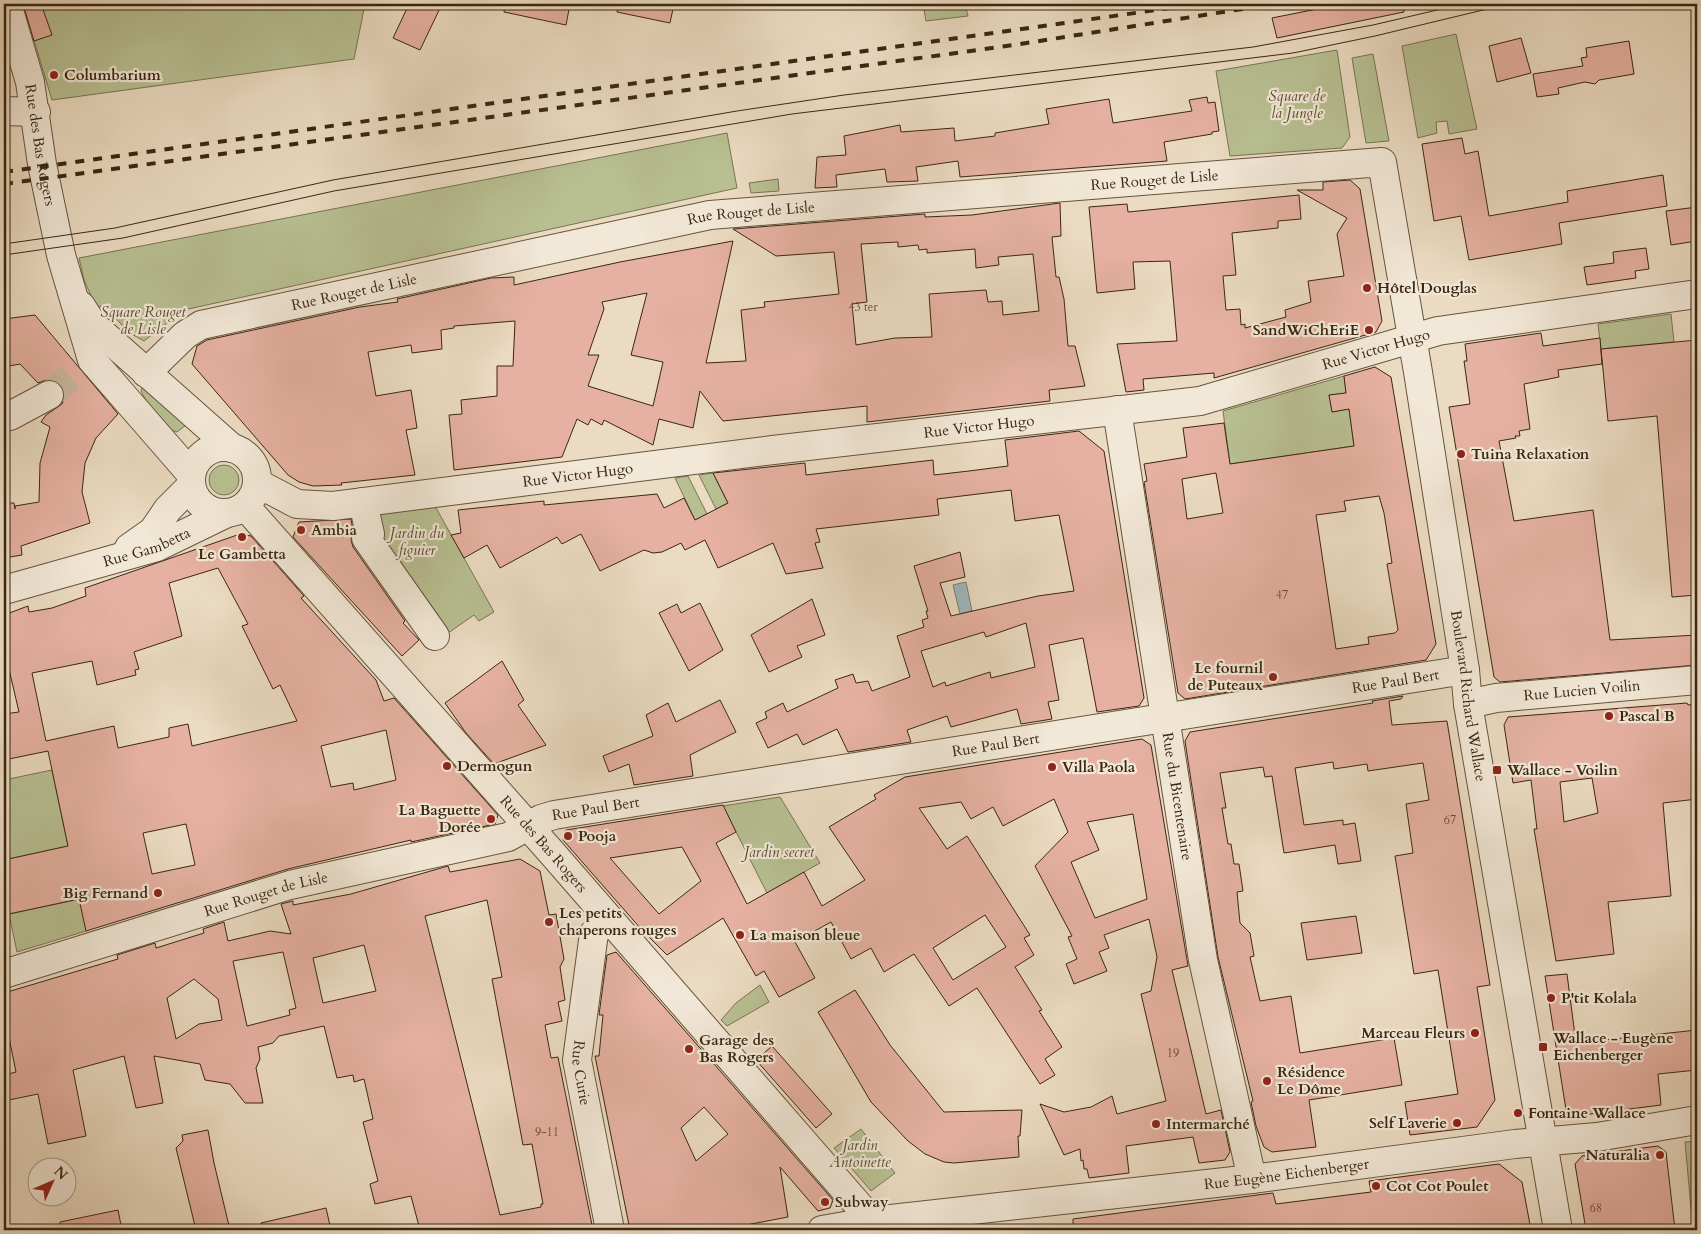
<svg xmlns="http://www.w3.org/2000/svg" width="1701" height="1234" font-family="Cardo,serif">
<rect width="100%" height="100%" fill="#ebdbc2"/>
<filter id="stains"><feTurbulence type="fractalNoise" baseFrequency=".004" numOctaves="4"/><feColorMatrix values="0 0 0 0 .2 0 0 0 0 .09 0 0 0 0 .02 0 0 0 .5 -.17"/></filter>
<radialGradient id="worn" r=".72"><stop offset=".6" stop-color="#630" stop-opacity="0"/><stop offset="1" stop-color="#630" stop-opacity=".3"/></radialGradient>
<path fill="#b8c092" stroke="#797452" d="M23,4H365L354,59L52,100Z
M923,4H965L968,16L926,21Z
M1456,34L1477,129L1449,134L1447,121L1436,122L1437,133L1418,138L1402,46Z
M1337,50L1350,137L1342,148L1230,156L1216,71Z
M1373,54L1389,141L1366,143L1352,58Z
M727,133L737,188L184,310L144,341L128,332L105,306L96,307L84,280L79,258Z
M778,179L779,191L751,193L749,183Z
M1671,314L1674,342L1601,349L1598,324Z
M1344,376L1346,393L1329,395L1332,412L1349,409L1354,446L1230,464L1223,411Z
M143,386L186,425L177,432C167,431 143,399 141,390Z
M209 480a15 15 0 1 1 30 0a15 15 0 1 1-30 0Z
M713,473L728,503L716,509L699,475Z
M688,476L707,514L695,520L675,478Z
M435,506L494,612L479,621L474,615L441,638L375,541L370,513Z
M52,770L68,846L4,860V780Z
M780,797L820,863L767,893L723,806Z
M80,899L86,931L17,952L9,914Z
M760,985L769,1002L727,1026L721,1020L736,1003Z
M861,1129L895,1173L871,1191L834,1148Z
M1697,1141V1230H1693L1685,1142Z"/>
<path fill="#9fb8bf" stroke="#777e79" d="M966,582L972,611L960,614L953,585Z"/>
<path fill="#e6b1a2" stroke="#3a2711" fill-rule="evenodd" d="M23,4H41L52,35L34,41Z
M409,4H442L420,50L393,38Z
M505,4H570L566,25L504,12Z
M618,4H674L670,23L617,12Z
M1342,4H1403L1404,12L1277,38L1272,18Z
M1521,38L1531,73L1497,82L1489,46Z
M1629,41L1634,74L1599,80L1595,84L1585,82L1558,88L1559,94L1537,97L1533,74L1583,66L1581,58L1587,57L1586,48Z
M1207,97L1208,103L1215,102L1219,131L1212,132V134L1164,142L1167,161L960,177L958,161L916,167L918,181L887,182L885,169L836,175L837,187L815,188L817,157L846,155L844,136L900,125L901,132L954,128L955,141L995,136V133L1049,124L1046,109L1109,99L1113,123L1192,111L1189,100Z
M1462,138L1465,154L1478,151L1489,216L1568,202L1567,191L1663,175L1667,206L1559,223L1562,244L1469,260L1461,216L1434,221L1422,144Z
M1350,180L1360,189L1382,321L1376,332L1214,378V373L1143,379L1144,390L1126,392L1117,344L1177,341L1170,261L1133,262L1135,289L1097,293L1089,207L1127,204L1128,212L1299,195L1301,219L1278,221V228L1232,233L1236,275L1223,276L1226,310L1240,309L1241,325L1245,324V328L1286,317L1285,310L1311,302L1308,281L1344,276L1337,234L1347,218L1297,190H1323V182Z
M1060,203L1061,236L1052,237L1056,277H1059L1064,299L1068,346H1075L1085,386L1049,390L1050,401L867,422V406L723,421L700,391L693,428L659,419L653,445L604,420L602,425L591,419L588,425L577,419L562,457L454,470L449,415L462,414L461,400L497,396V366H513L515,321L454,326V328L441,330L442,349L412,353L411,345L368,352L376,396L411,390L417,428L406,430L415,475L341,483L342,485L313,486L299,482L288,475L192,364L197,346L207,340L360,307L398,302L397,299L491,278L514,277V285L620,262L733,241L706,363L746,361L741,310L765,307L764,302L839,294L834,252L776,256L733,229L925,214V217L972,215ZM898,242V247L918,245L919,250L927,249V253L975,249L976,268L999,265L998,257L1033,254L1039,311L1003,315L1002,301L988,302L986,290L929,294L932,337L895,338L856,345L852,304L867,302L861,244ZM647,293L631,355L663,362L653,406L588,386L599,355H588L604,309L602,302Z
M1697,207V241L1671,245L1666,211Z
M1646,248L1649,269L1635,271L1636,278L1587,285L1584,267L1614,263L1613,252Z
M35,315L118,414L96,438L85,463L82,492L90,523L21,546L22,555L4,558V503H14L15,509V506L39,502L40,463L50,427L41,422L46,415L62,404L65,396L62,387L57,382L49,379L38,383L20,364L4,367V319Z
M1541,333L1543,346L1600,338L1602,364L1558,370L1559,377L1524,384L1530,429L1519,431L1520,436H1515L1516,438L1499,441L1514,521L1593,510L1610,640L1697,635V665L1500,682L1494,677L1449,407L1470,404L1464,361H1467L1465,344Z
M1697,340V595L1672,597L1657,416L1608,421L1601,349Z
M1375,367L1391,377L1436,644L1426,660L1185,699L1178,693L1144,482L1147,481L1144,464L1187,457L1183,428L1224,423L1230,464L1354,446L1349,409L1332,412L1329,395L1346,393L1344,376ZM1216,473L1223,513L1187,519L1182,479ZM1379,496L1384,513L1392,563L1387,564L1398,630L1395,633L1368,637L1369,644L1336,649L1316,515L1346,511L1344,501Z
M1079,431L1104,451L1144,698L1139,706L1097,712L1083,638L1049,645L1059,700L1048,702L1052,719L1021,724L1017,709L951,727L947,716L907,730L911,742L848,752L837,729L803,745L797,734L768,748L756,723L767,718L765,712L783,703L787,712L838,688L835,680L853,674L856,683L868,681L872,691L910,677L897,636L924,627L922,620L928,618L926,611H928L914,566L960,552L965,577L940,583L951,616L1038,596L1074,591L1059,515L1015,521L1011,490L937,499L939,515L816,529L820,542L815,543L823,568L786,574L773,543L718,568L705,540L685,550L681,543L662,552L653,553L644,550L600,571L581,534L562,544L557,537L500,568L487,545L464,558L451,535L461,533L458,510L544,501V505L657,494L664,508L684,498L695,520L728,503L713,473L805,463L806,475L933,460L934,475L969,471L1008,466L1005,440ZM1026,623L1035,667L991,678L990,672L946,686L945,682L933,687L921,651L984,632L986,637Z
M351,519L353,530L351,540L353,547L405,621L403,623L419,640L402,656L293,537L299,522Z
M240,534L251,536L304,596L301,598L376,680L384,701L394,698L498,815L495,824L411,842V840L288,869L86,931L79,899L4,915V860L68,846L48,751L4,760V714L19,712L8,665L4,666V615L28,606L29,612L52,608L86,596L85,588ZM218,568L248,624L242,626L273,689L280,685L297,721L192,746L188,724L169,728V737L118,748L114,726L46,741L32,673L92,661L97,685L136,675L135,670L139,669L134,652L182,636L169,583ZM386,730L396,780L354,790L353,783L331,787L321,746ZM186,824L195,865L152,874L143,833Z
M812,599L825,635L797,646L802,657L769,672L751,635Z
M700,603L723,650L689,671L659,613L677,604L681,613Z
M502,661L524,700L518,705L546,745L494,764L466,733L445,703Z
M1403,696L1401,699L1389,701L1392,725L1447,721L1490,985L1477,987L1495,1100L1477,1127L1410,1135L1405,1102L1458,1094L1438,970L1414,974L1395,856L1413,853L1406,804L1429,800L1423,763L1368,771L1367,764L1334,769L1333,762L1295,768L1304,825L1343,820V825L1355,823L1361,861L1338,864L1335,845L1284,853L1272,776L1265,777L1263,767L1220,773L1226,808H1222L1228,844H1231L1234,864H1239L1243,891L1237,892L1240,923L1250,933L1254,956L1250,957L1260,1001L1291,996L1300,1053L1394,1038L1402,1085L1309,1100L1316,1147L1272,1152L1264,1147L1256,1126L1251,1102L1253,1101L1218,957L1185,741L1190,732L1373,703L1372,701Z
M720,700L736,732L690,755L693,776L634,785L629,764L609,772L603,756L653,736L646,715L668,703L676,722Z
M1687,703L1688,705L1697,704V799L1663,803L1671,896L1608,902L1614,954L1556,961L1534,829H1537L1531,780L1513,783L1504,725L1508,717ZM1592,778L1598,813L1564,822L1560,782Z
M1142,739L1151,745L1188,966L1172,970L1206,1114L1221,1110L1230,1152L1225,1160L1199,1163L1193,1137L1126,1146L1129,1173L1089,1178L1087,1169H1084L1083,1160L1081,1161L1080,1149L1064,1155L1040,1104L1064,1112L1091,1107L1112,1096L1117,1114L1166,1101L1141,994L1151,991L1157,957L1149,919L1104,935L1109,948L1099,952L1107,971L1074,984L1066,964L1077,959L1068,937L1072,936L1035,866L1068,832L1054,799L1003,826L993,807L971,819L961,802L919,808L947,849L967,836L1030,935L1024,938L1034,955L1015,967L1042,1010L1039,1011L1062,1047L1045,1059L1055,1075L1040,1084L977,988L949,1006L914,954L884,972L871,948L851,959L831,922L795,942L815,978L779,997L764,971L756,976L723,918L667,955L641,929L563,840L566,830L723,805L736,832L716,843L747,904L804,872L822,906L865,880L829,827L876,799L874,795L905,777ZM1133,814L1147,899L1095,918L1071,862L1099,850L1087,822ZM682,847L701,881L659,914L610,858ZM985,915L1006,947L953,980L933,948Z
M520,859L540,871L549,915L556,914L564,959L560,967L565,1000L558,1002L562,1021L545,1025L551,1058L558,1057L593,1230H420L411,1196L375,1204L370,1184L378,1181L363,1122L373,1119L364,1079L354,1082L353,1075L337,1078L324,1026L279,1036L273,1043L258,1047L260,1059L256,1068L263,1103H245L230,1084L205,1080L200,1064L154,1056L163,1103L136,1108L124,1056L73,1070L86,1136L48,1144L38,1094L4,1101V1075L16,1072L6,1023L4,1024V993L118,959L117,955L155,943L156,948L204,933L203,929L224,922L228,941L270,931L291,934L281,904L293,901V905L351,894L448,866L450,872ZM487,900L502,977L492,979L523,1145L532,1144L543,1204H541V1207L500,1215L425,916ZM364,945L376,991L323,1003L313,958ZM283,952L296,1008L289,1010L290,1015L247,1026L233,961ZM194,979L218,999L222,1020L199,1024L176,1039L167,998Z
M1356,916L1362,953L1307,960L1301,923Z
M616,952L833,1200L830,1208L818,1211L780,1167L788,1217L720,1230H630L595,1056H599L603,1015H599L607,955ZM704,1107L728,1134L696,1161L681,1128Z
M1567,974L1576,1043L1697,1030V1070L1658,1074L1661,1105L1575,1116L1566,1110L1545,976Z
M855,990L890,1045L944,1112L1022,1110L1020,1136H1018L1019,1157L954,1163L944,1162L925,1154L908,1141L871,1102L818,1012Z
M772,1046L832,1114L816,1128L756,1060Z
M208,1130L214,1163L230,1230H196L176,1148L183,1141L182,1135Z
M1658,1146L1666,1152L1675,1230H1586L1575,1164L1582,1156Z
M1499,1164L1522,1182L1531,1230H1073V1219L1273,1193L1276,1204L1371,1192L1369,1181Z
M326,1208L331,1230H262L261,1223Z
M118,1210L122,1230H61L60,1222Z"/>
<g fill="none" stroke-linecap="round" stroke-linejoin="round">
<path stroke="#c8b79f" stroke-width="28" stroke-dasharray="28 14" stroke-linecap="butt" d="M49,395L82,368"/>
<g stroke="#66543d" stroke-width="30">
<g id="minor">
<path id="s1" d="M7,4L30,82L42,164L61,255L92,360L191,474"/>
<path d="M4,111L36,112"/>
<path d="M81,306L93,325L232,448"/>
<path id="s2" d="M146,373L185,335L201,325L710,215L1382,162L1418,372L1465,670L1468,704L1558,1230"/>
<path id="s3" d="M1117,410L1203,960L1252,1179"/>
<path d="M4,417L10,416L49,395"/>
<circle cx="224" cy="480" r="33"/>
<path id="s4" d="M257,483L297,504L333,506L773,450L1200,401L1438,331L1697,294"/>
<path d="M363,502L370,534L366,538L435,636"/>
<path id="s5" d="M245,506L552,853L880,1230"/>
<path d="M129,548L153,531L168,509L191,486"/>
<path id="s6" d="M4,590L157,547L225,514"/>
<path id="s7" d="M1468,704L1496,698L1697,680"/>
<path id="s8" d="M608,919L594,933L577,1060L610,1230"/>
<path id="s9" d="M4,974L290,885L508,837L541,819L554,815L1465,670"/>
<path id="s10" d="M822,1230L873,1221L1252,1179L1515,1144L1597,1137L1697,1120"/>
</g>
</g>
<use href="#minor" stroke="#f2e8d7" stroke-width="28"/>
<path stroke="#3a2711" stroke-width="1" d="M4,244L115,228L333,180L737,111L844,95L1253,47L1373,25L1463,4
M4,255L123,238L334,191L792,114L1293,53L1375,36L1508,4"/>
<path stroke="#3a2711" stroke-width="4" stroke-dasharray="9 9" stroke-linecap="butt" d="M4,172L1199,4
M4,184L1014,45L1274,4"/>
</g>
<g fill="#8f2418" stroke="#f2e8d7" stroke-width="2">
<circle cx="54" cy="75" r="5"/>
<circle cx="1367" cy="288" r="5"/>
<circle cx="1369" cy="330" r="5"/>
<circle cx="1461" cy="454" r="5"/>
<circle cx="301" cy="530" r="5"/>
<circle cx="242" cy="537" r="5"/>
<circle cx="1273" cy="677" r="5"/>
<circle cx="1609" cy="716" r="5"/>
<circle cx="447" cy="766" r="5"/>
<circle cx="1052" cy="767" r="5"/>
<rect x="1492" y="765" width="10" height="10" rx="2.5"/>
<circle cx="491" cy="819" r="5"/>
<circle cx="568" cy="836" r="5"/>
<circle cx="158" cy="893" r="5"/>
<circle cx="549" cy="922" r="5"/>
<circle cx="740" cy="935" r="5"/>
<circle cx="1551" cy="998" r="5"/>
<circle cx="1475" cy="1033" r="5"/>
<rect x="1538" y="1042" width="10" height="10" rx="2.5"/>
<circle cx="689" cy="1049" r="5"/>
<circle cx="1267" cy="1081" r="5"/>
<circle cx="1518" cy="1113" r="5"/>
<circle cx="1457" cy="1123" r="5"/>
<circle cx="1156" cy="1124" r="5"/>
<circle cx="1660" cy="1155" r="5"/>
<circle cx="1376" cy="1186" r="5"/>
<circle cx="825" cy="1202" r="5"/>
</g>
<g text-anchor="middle" stroke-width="4.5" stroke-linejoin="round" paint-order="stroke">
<g font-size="12" fill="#654a35">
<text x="863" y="311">43 ter</text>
<text x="1282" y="599">47</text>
<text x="1450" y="824">67</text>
<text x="1173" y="1057">19</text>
<text x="547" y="1136">9-11</text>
<text x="1596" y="1212">68</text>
</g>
<g font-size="15" font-weight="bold" fill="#3a2711" stroke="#f2e8d7" text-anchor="start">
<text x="64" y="80">Columbarium</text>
<text x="1377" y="293">Hôtel Douglas</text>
<text x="1359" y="335" text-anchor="end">SandWiChEriE</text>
<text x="1471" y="459">Tuina Relaxation</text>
<text x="311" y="535">Ambia</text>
<text x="242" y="559" text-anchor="middle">Le Gambetta</text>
<text x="1263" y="673" text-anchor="end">Le fournil<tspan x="1263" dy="17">de Puteaux</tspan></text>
<text x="1619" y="721">Pascal B</text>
<text x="457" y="771">Dermogun</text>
<text x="1062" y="772">Villa Paola</text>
<text x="1507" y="775">Wallace - Voilin</text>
<text x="481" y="815" text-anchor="end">La Baguette<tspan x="481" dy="17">Dorée</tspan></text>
<text x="578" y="841">Pooja</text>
<text x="148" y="898" text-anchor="end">Big Fernand</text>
<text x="559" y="918">Les petits<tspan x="559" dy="17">chaperons rouges</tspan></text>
<text x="750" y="940">La maison bleue</text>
<text x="1561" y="1003">P'tit Kolala</text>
<text x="1465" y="1038" text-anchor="end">Marceau Fleurs</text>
<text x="1553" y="1043">Wallace - Eugène<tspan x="1553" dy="17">Eichenberger</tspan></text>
<text x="699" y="1045">Garage des<tspan x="699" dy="17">Bas Rogers</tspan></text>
<text x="1277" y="1077">Résidence<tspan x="1277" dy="17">Le Dôme</tspan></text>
<text x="1528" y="1118">Fontaine Wallace</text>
<text x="1447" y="1128" text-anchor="end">Self Laverie</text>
<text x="1166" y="1129">Intermarché</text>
<text x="1650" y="1160" text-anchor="end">Naturalia</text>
<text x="1386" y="1191">Cot Cot Poulet</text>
<text x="835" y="1207">Subway</text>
</g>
<g font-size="15" font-style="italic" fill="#5a4d31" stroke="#f2e8d7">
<text x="1297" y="101">Square de<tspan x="1297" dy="17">la Jungle</tspan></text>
<text x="143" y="317">Square Rouget<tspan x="143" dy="17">de Lisle</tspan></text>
<text x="417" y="538">Jardin du<tspan x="417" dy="17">figuier</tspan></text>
<text x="779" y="857">Jardin secret</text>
<text x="860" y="1150">Jardin<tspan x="860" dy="17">Antoinette</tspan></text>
</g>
<g font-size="15" fill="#3a2711" stroke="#f2e8d7">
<text dy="5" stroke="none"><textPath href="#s1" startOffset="145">Rue des Bas Rogers</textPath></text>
<text dy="5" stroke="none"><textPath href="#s2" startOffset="1040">Rue Rouget de Lisle</textPath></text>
<text dy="5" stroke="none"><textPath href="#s2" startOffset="635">Rue Rouget de Lisle</textPath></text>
<text dy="5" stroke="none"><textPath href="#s2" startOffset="230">Rue Rouget de Lisle</textPath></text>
<text dy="5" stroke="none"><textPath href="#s4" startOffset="1138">Rue Victor Hugo</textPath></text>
<text dy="5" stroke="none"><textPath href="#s4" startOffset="732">Rue Victor Hugo</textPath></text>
<text dy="5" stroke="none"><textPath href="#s4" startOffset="328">Rue Victor Hugo</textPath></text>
<text dy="5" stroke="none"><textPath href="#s6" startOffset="149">Rue Gambetta</textPath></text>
<text dy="5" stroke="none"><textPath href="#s9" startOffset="1426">Rue Paul Bert</textPath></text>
<text dy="5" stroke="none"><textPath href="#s7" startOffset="115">Rue Lucien Voilin</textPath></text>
<text dy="5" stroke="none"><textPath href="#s2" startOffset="1809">Boulevard Richard Wallace</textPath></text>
<text dy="5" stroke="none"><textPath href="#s9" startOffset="1021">Rue Paul Bert</textPath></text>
<text dy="5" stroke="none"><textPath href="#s3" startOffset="391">Rue du Bicentenaire</textPath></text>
<text dy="5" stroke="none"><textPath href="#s9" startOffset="616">Rue Paul Bert</textPath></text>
<text dy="5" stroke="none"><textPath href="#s5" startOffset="451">Rue des Bas Rogers</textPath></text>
<text dy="5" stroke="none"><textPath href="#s9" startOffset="274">Rue Rouget de Lisle</textPath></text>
<text dy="5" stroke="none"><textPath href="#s8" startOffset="161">Rue Curie</textPath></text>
<text dy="5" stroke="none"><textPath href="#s10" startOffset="468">Rue Eugène Eichenberger</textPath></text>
</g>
</g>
<rect width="1701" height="1234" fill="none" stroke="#ebdbc2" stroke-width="20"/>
<rect x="5" y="5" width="1691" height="1224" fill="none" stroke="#3a2711" stroke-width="2.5"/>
<rect x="10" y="10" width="1681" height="1214" fill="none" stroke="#3a2711"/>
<g transform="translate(52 1182) rotate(45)"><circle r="24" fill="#f2e8d7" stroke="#a89b88"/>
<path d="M0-4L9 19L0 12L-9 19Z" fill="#8f2418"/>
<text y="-8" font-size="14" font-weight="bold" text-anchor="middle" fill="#3a2711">N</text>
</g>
<rect width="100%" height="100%" filter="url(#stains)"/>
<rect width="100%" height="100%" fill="url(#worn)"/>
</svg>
